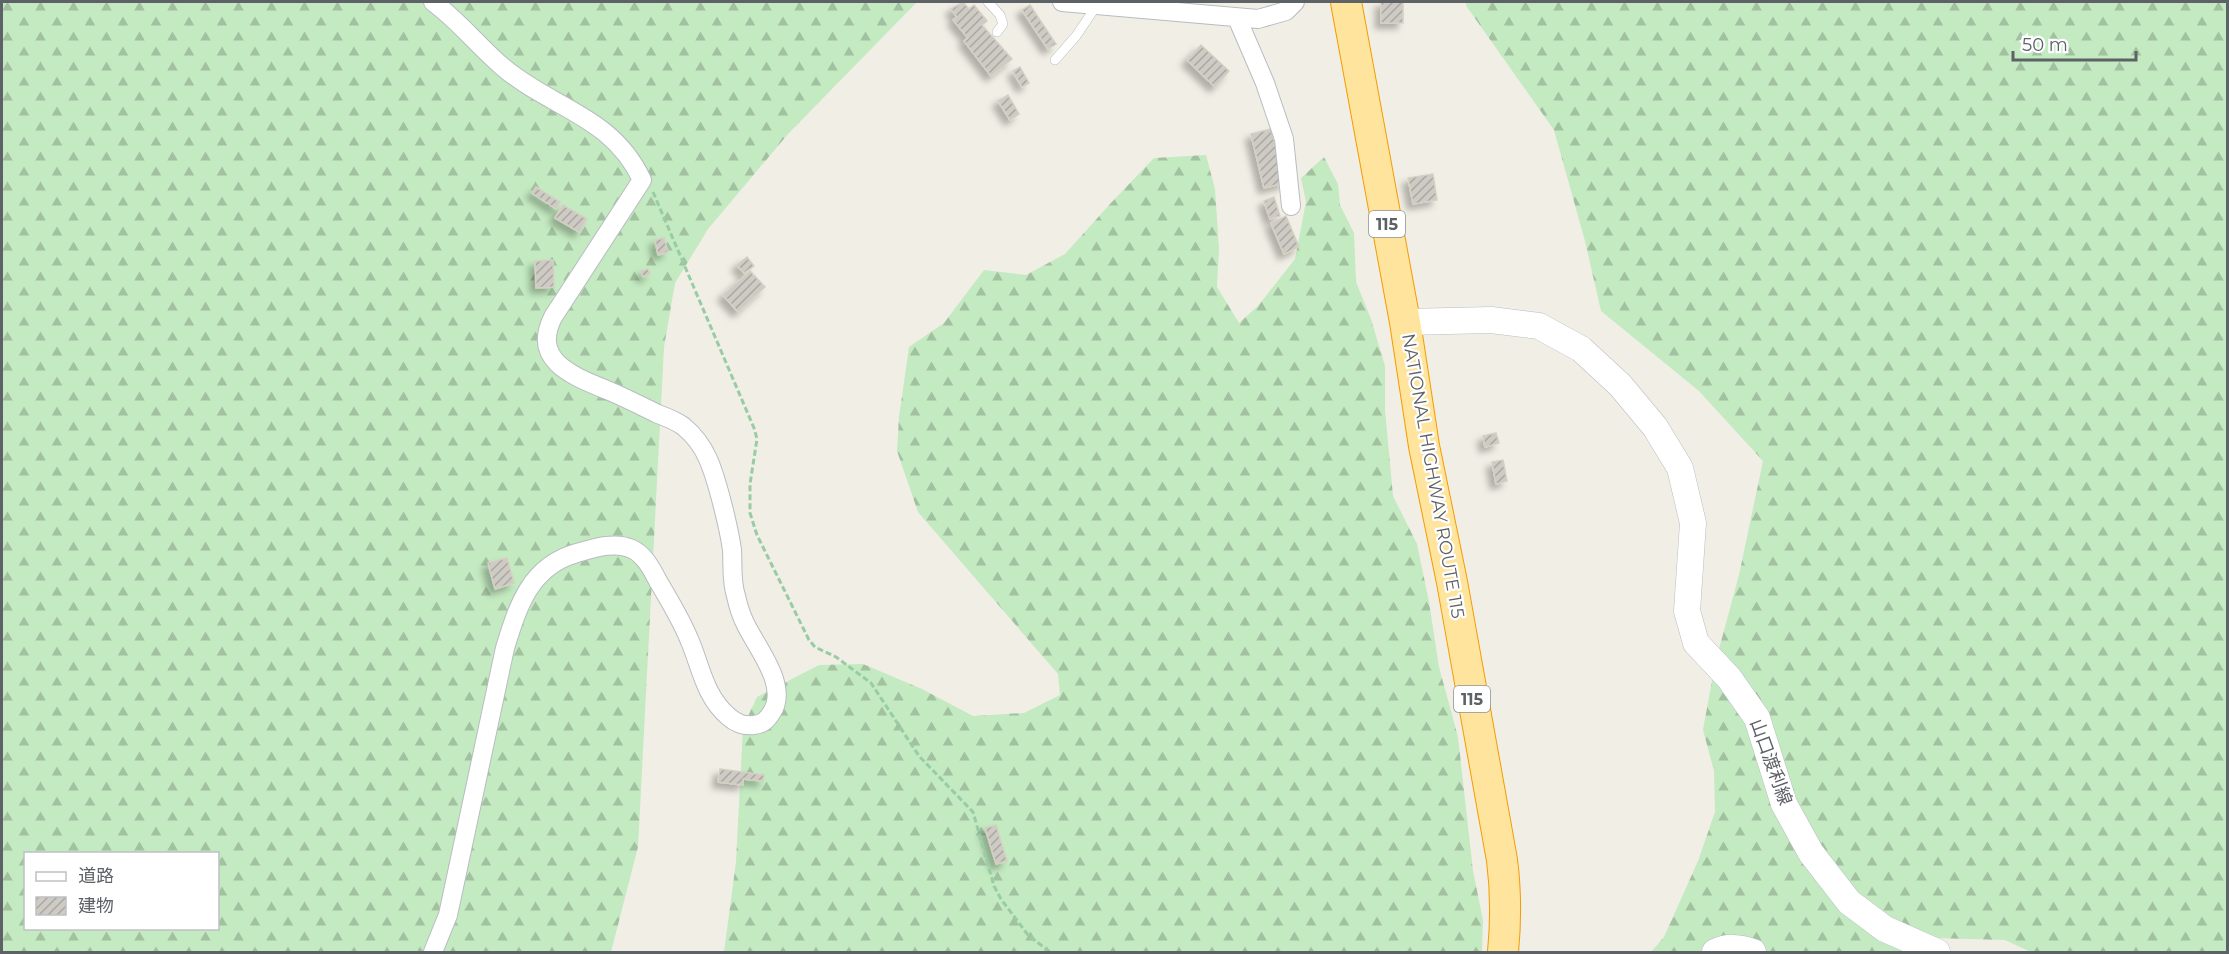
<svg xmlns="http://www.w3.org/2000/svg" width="2229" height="954" font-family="Montserrat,'Noto Sans JP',sans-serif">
<defs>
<pattern id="forest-firs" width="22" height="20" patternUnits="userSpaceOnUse" patternTransform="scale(1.5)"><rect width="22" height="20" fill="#c3eac0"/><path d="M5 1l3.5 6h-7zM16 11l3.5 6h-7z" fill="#a2c1a0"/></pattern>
<pattern id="building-hatch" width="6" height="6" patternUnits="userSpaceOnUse" patternTransform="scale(1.5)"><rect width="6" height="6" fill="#cecac4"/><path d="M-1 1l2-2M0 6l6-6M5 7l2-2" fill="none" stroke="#aaa7a3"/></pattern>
<filter id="shadow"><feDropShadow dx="-5.5" dy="5.5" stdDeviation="3" flood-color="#0004"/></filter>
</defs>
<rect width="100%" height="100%" fill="#f1eee5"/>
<path fill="url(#forest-firs)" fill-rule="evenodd" d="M2,2H917L788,134L708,229L675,283L664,347L638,847L611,952H2ZM26,854H218V928H26Z
M1465,2H2227V952H2031L2005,940L1931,938L1903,952H1651L1664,937L1698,861L1715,812L1714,771L1703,730L1715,664L1739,575L1763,461L1699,391L1601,311L1585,241L1554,130L1467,7Z
M1206,155L1215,189L1219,249L1217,287L1239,323L1258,306L1295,259L1306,202L1301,178L1324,157L1338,184L1340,205L1354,233L1356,282L1371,319L1385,366V410L1393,496L1417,544L1429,602L1439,667L1458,737L1473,871L1483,920L1482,951L1480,952H724L736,862L743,727L757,697L819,665L863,664L922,689L973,716L1024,713L1060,695L1058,674L918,512L897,451L899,417L909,347L944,323L984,270L1026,275L1065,254L1110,204L1154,158Z"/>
<path fill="url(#building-hatch)" stroke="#d6cfc3" stroke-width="1.5" filter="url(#shadow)" d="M963,2L969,9L974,5L987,21L982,25L1012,59L991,76L964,41L968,38L953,20L957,17L951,9Z
M1381,2H1403V23H1381Z
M1030,5L1056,44L1048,49L1022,10Z
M1201,45L1229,71L1215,87L1187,60Z
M1020,67L1029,83L1022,87L1013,71Z
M1008,95L1019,114L1010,120L998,101Z
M1271,129L1285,183L1264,188L1251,134Z
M1433,174L1437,200L1413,204L1408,178Z
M536,187L560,202L556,209L532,193Z
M1274,197L1280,216L1270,219L1264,201Z
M563,205L587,219L579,232L555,218Z
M1286,216L1299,247L1284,254L1271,223Z
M664,238L668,252L658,255L655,240Z
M747,257L754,266L744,273L737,265Z
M553,260L554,287L536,288L535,261Z
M648,269L650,274L643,277L641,271Z
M750,271L765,287L738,312L723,295Z
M1496,433L1499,443L1485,447L1483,436Z
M1503,460L1507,481L1496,484L1492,462Z
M507,558L514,583L495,589L488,563Z
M720,769L764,775L763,781L743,779V785L718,782Z
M996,825L1007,861L996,864L985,828Z"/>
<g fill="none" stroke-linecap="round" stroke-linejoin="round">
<g stroke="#b8bcc0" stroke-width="10">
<path id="service" d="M988,2L1000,15L1003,24L997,32
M1055,60L1076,36L1097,5"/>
</g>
<g stroke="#b8bcc0" stroke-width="20">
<path id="minor" d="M1062,2L1258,19L1286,11L1295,2
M1237,18L1265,83L1284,139L1291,206
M433,952L448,915L505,648C518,606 530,566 577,553C594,548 615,541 632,549C645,555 652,570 658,581C669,600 681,619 689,639C701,666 704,696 729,717C737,724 744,726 754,725C763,724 767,720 772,712C789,685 756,647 745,623C741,615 738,605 736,596C731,581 733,565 732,550C729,528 717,479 708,459C703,447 693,434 683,426C676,421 666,417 658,414C641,406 624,397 607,390C573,376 531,361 553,317L642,180C612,116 553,109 504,68C479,47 459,21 433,2"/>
</g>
<g stroke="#b9bdc2" stroke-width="27">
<path id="secondary" d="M1405,322L1491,320L1539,326L1581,349L1620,385L1655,427L1680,468L1693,523L1687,611L1696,643L1729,678L1757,718L1784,804L1811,853L1849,902L1885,929L1937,952
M1715,952C1728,946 1739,947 1753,952"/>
</g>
<g stroke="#f69b00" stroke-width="32">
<path id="trunk" d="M1346,2L1405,322L1424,446L1452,582L1502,860C1506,891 1506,921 1503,952"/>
</g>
<path stroke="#98cca4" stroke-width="3" stroke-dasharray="6 3" stroke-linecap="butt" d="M653,192L754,428L757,439L750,484V513L757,535L809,640L815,647L836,657L871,683L919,756L973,812L994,886L1001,899L1028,935L1050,952"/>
<use href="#service" stroke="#fff" stroke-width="9"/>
<use href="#minor" stroke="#fff" stroke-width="18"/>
<use href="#secondary" stroke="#fff" stroke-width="26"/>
<use href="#trunk" stroke="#ffe49d" stroke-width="30"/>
</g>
<g text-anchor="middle" stroke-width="4.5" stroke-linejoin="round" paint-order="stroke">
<g fill="#fff" stroke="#8e9195" stroke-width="1.5">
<rect x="1369" y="211" width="36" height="26" rx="4.5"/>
<rect x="1454" y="686" width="36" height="26" rx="4.5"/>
</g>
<g font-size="16" font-weight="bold" fill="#5d6267">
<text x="1387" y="230">115</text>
<text x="1472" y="705">115</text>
</g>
<g font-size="18" fill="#5d6267" stroke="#fff">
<text transform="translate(1433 476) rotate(80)" y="6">NATIONAL HIGHWAY ROUTE 115</text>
<text transform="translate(1771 762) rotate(70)" y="6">山口渡利線</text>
</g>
</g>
<rect width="2229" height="954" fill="none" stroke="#5d6267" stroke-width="6"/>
<rect x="24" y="852" width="195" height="78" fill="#ffffff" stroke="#bec0c2" stroke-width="1.5"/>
<rect x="36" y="872" width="30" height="9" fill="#ffffff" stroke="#bec0c2" stroke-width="1.5"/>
<text x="78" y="882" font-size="18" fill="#5d6267">道路</text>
<rect x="36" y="897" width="30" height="18" fill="url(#building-hatch)" stroke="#bec0c2" stroke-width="1.5"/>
<text x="78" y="912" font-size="18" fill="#5d6267">建物</text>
<path d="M2013 51v9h123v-9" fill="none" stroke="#5d6267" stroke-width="3"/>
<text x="2022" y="51" font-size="18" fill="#5d6267" stroke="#ffffff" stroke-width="4.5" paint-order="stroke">50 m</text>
</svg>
